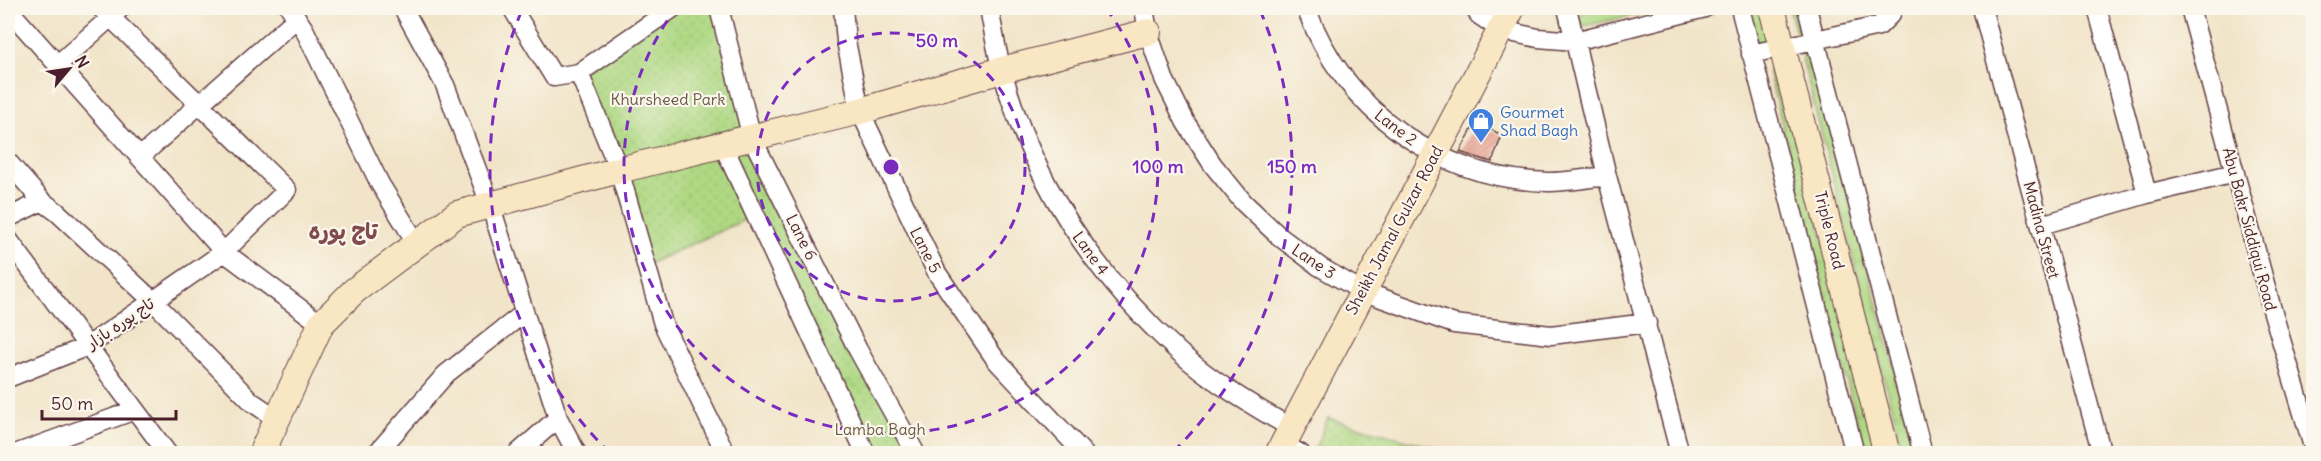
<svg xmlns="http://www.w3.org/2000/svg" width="2321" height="461" font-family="Delius,'Playpen Sans Arabic',sans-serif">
<defs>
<pattern id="grass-tufts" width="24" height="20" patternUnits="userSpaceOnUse" patternTransform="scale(1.5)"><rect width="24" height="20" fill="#afd883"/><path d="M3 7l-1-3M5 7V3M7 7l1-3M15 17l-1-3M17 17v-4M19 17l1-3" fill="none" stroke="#98b971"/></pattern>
<pattern id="park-dots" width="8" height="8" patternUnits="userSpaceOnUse" patternTransform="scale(1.5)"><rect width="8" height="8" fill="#afd883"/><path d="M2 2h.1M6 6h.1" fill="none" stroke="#98b971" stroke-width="1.8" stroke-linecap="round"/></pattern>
<pattern id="building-hatch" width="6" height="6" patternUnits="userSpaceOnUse" patternTransform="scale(1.5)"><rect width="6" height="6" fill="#eaa190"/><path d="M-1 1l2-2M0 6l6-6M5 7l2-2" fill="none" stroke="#c08376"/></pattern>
</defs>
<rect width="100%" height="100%" fill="#fbf7ec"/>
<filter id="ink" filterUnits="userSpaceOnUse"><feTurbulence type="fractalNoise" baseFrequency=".0167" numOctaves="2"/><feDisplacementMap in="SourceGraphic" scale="12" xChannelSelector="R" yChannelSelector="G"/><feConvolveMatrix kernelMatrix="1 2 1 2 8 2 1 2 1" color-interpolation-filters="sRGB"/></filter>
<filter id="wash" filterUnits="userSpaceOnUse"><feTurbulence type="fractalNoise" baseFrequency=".008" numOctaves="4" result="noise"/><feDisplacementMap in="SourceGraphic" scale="24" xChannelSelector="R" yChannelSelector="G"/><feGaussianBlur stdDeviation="1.35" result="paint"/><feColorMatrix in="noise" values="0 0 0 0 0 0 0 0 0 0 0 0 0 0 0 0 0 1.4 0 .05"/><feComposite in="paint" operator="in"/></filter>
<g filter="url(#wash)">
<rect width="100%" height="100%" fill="#f1e4c8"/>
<path fill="url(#grass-tufts)" stroke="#7c7c57" stroke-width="1.5" d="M1601,8H1667L1585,26L1579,21V17L1584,11Z
M1747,8H1764L1773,39L1761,46L1757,42Z
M1789,8H1802L1809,32L1797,35Z
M1808,52L1811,53L1917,453H1903L1803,62V56Z
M1775,66L1883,453H1865L1769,73L1771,68Z"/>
<path fill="url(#park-dots)" stroke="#7c7c57" stroke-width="1.5" d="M675,8H719L752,138L916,453H869L755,215L646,265L579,73Z
M1328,418L1453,453H1320L1314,451Z"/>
<g id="blocks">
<path fill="url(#building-hatch)" d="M1476,122L1502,135L1492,162L1460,152Z"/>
</g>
</g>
<g filter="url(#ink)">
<use href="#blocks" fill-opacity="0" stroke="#633d43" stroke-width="1.5"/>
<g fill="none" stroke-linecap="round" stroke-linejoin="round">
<g stroke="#633d43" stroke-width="21">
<path id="street" d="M290,8L304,29L380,184L417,244
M403,8L445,85L490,204L558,418L577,454
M512,8L554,77L579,73L619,170L663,324L726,454
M719,8L752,138L858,350L916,454
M843,8L846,41L860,111L937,273L996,360L1084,454
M989,8C993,28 996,50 1002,70C1031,179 1095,276 1178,351C1212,382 1252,405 1291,428
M1144,8L1148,32L1164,79L1186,123L1213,165L1244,203L1280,237L1320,267L1362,291L1454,324L1551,335L1647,323
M1306,8C1344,110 1438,179 1548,182C1567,182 1588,178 1607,176
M1474,8L1479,15L1501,30L1538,38L1575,41L1705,8
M1567,8L1607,176L1680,454
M1740,8L1855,454
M1807,8L1923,454
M1982,8L2102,454
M2097,8L2147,194
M2190,8L2273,313L2314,450
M8,9L224,252L321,324
M1751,54L1879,26L1891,14L1892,8
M57,65L121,8
M579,73L673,8
M723,145L866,454
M140,157L297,18
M8,162L42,201L57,212L153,301L252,402L277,419
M8,218L42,201
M2041,225L2147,194L2235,173
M8,239L168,454
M8,378L88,346L224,252L287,190L101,8
M1283,444L1301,454
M15,454L135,410
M376,454L446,374L524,313
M517,454L558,418"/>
</g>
<g stroke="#633d43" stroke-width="28">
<path id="secondary" d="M1772,8L1887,454
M261,454L321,324L354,291L457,214L619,170L860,111L1002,70L1148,32
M1278,454L1512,8"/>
</g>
<use href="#street" stroke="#fff" stroke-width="18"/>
<use href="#secondary" stroke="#f9e7c3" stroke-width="26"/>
</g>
</g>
<g fill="none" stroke="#7b2cbf" stroke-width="3" stroke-dasharray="10 8">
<circle cx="891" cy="167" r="134"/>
<path d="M1106 8A267 267 0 1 1 676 8"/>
<path d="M610 453A401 401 0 0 1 522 10M1260 10A401 401 0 0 1 1172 453"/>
</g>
<defs>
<g id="shop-pin" transform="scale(1.35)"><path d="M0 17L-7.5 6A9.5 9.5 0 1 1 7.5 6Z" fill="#3f7fe0" stroke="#fbf7ec"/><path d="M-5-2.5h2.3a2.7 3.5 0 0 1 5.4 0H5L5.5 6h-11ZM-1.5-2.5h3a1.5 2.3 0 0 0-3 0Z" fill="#fff"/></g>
</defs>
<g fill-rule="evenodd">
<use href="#shop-pin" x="1481" y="121"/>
</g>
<g text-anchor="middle" stroke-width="4.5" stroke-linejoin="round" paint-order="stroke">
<g font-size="16" fill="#685645" stroke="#fbf7ec">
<text x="668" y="105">Khursheed Park</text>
<text x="880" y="435">Lamba Bagh</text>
</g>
<g font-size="16" fill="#366cbe" stroke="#fbf7ec" text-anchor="start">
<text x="1500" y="118">Gourmet<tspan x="1500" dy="18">Shad Bagh</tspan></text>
</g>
<g font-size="16" fill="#4a1f2b" stroke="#fbf7ec">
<text transform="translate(1396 127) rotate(37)" y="6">Lane 2</text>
<text transform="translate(2250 229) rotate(75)" y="6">Abu Bakr Siddiqui Road</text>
<text transform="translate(1394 230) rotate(-62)" y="6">Sheikh Jamal Gulzar Road</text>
<text transform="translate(1830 230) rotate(76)" y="6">Triple Road</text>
<text transform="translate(2042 230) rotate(75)" y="6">Madina Street</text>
<text transform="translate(802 237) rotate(63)" y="6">Lane 6</text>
<text transform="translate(926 250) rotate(63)" y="6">Lane 5</text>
<text transform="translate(1091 253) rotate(54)" y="6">Lane 4</text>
<text transform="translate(1314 261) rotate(34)" y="6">Lane 3</text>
<text transform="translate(120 323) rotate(-34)" y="6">تاج پورہ بازار</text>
</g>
<g font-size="22" font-weight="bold" fill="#824c4e" stroke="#fbf7ec">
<text x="343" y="239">تاج پورہ</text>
</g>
</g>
<circle cx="891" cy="167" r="9" fill="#7b2cbf" stroke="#fbf7ec" stroke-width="3"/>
<g font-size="18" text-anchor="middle" font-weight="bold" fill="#7b2cbf" stroke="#fbf7ec" stroke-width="4.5" stroke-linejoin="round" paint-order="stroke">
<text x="937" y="47">50 m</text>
<text x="1158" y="173">100 m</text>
<text x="1292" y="173">150 m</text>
</g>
<rect width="2321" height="461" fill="none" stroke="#fbf7ec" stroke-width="30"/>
<g transform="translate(69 69) rotate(61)" stroke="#fbf7ec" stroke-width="4.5" paint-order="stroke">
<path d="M0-4.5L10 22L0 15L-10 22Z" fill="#4a1f2b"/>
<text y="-9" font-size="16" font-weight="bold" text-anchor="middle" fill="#4a1f2b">N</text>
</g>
<path d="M42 410v9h134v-9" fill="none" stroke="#4a1f2b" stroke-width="3"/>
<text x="51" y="410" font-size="18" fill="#4a1f2b" stroke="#fbf7ec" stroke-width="4.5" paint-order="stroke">50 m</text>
</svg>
